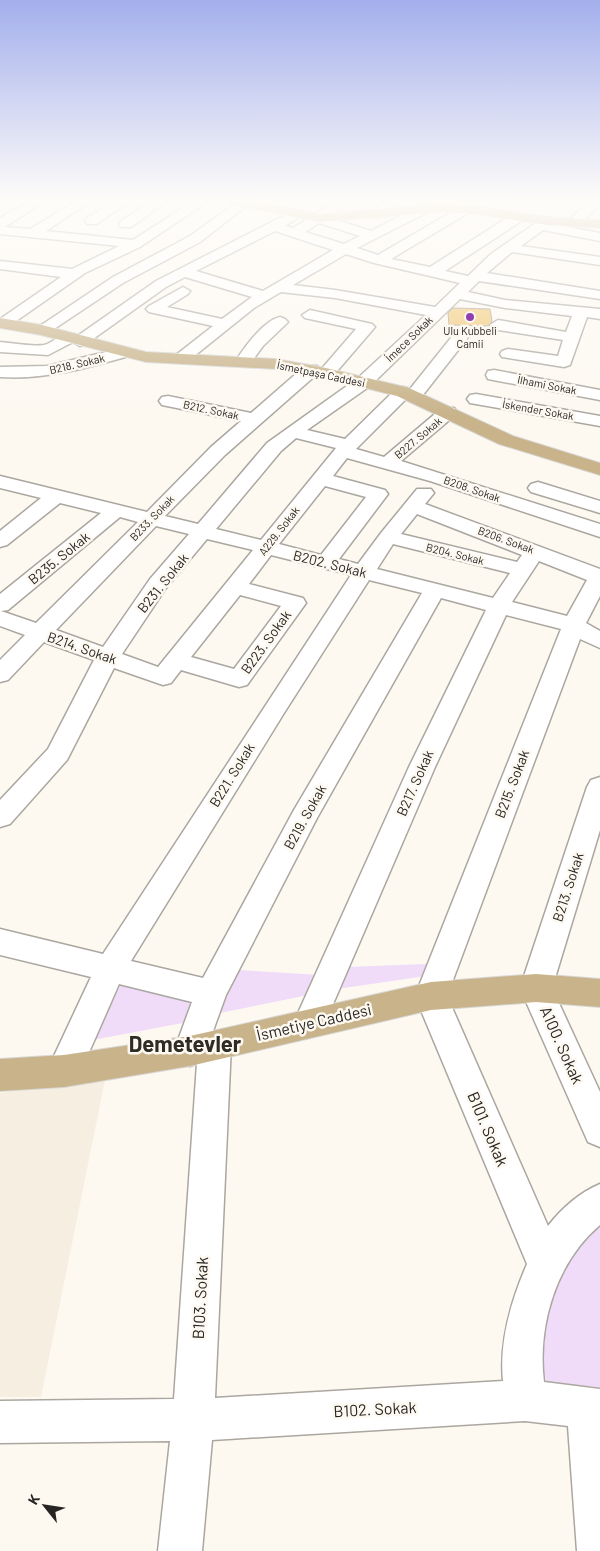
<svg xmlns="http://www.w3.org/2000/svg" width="600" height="1551" font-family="Barlow,sans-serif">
<rect width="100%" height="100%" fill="#fdf9f1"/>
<path fill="#f6eee0" d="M105,1080L41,1397H0V1093Z"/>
<path fill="#f0dbf9" d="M427,964L426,976L337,989L346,967Z
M238,970L320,975L313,994L220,1013Z
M126,974L199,995L188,1022L93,1040Z
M600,1219V1387L547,1383L540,1357L545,1308L566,1257Z"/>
<path fill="#f1c56e" stroke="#a09c96" d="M453,308L490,309L492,321L489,326L449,325L448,313Z"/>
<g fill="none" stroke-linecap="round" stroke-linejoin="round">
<g stroke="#aba7a0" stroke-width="3">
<path id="minor" d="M31,200H46L5,227L30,229L78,200H93L46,231L133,240L195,200H210L140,247L85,273L9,326L0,327V319L61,277L0,269V261L72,269L119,246L0,234V218Z
M116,200H131L97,224H87L85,221L87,218Z
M154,200H169L131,227H121L119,224L121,221Z
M240,200H247L250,203L200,242L123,283L48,333H36L34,330L113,277L190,236Z
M337,200H352L328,217L371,231L422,205H430L432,208L430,211L357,248L378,255L462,206H470L472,209L470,212L391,259L430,267L513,214H523L524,217L523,220L445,271L468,276L491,254L543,218H553L555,221L552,224L600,233V241L543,230L521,246L600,257V265L512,252L487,273L600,291V299L479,281L468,292L505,300L600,309V319L587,317L570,365L564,367L502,357L500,354L502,351L508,349L558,356L563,340L498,330L490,325L498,320L566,332L572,316L505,308L460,299L370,386L307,430L345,439L397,388L403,387L410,389L454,334H466L468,337L466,340L419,400L413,401L406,399L356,449L384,457L442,408H454L457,412L454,416L401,461L600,524V537L430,481L347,458L333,476L385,490L388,494L339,559L358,564L381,533L417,489H431L434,493L425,504L600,569V596L586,623L600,631V648L580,639L447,996L548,1226C562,1208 579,1193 600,1184V1225C556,1262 537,1326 544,1382L600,1389V1551H577L568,1426L525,1421L212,1440L202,1551H158L170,1441L0,1443V1401L174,1399L197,1063L190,1066L178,1061L174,1051L192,1002L119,984L76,1082L64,1086L52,1082L47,1071L91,977L0,955V929L103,954L351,575L271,555L249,584L303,598L306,603L247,685L239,687L181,670L171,683L163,685L114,668L67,760L10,824L0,827V800L48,749L94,660L44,642L8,680L0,682V660L25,635L0,626V594L101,513L60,503L7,545L0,547V531L41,498L0,488V476L147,512L211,447L241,421L162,405L159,401L162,397L168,396L251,413L305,366H317L319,370L317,374L225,455L165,516L198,524L267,443L358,378L426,315L335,298L281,292L254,308L188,361H176L174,358L176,355L213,326L149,312L146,309L149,306L183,287L190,291L188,294L167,307L222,319L252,297L185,277L166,287L86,344L80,346L73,342L48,355L0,352V342C14,343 30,347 44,345C55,343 64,327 76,337L156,281L293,211H303L304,214L285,226L293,228ZM319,223L360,236L344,244L305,232ZM275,231L333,250L263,291L196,271ZM346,254L374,263L460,283L435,307L335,290L293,285ZM296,438L336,448L261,540L216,529L281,451ZM325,486L366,497L321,555L279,544ZM417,514L522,555L517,562L401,534ZM120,517L138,522L36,623L1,611L8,610ZM156,526L189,534L150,579L103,647L56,630ZM207,539L253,550L158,667L122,654L166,588ZM393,544L510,573L493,598L377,569ZM539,561L587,580L567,616L512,602ZM369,580L422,593L294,810L203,978L131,961L284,713ZM240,595L281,606L234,669L191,657ZM441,598L486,610L409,767L294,1022L299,1032L310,1036L321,1032L435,767L506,615L561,629L415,996L527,1264C511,1301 499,1341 503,1381L215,1398L231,1045L227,1035L213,1031L226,995L317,818Z
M387,200H401L382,217H372L371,214Z
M590,200H600V204L579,226H569L567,223L569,220Z
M310,310L372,324L375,327L332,377H320L318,373L356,329L305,318L302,315Z
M280,317L285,319L288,322L285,325L263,346L249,365H237L235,362C244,348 263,321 280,317Z
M123,348L131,353L129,356C86,368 45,380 0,377V367L47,366Z
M494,370L600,390V400L488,379L486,375L488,371Z
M476,394L600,416V426L470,403L467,399L470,395Z
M538,482L600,501V513L531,492L528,488L531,484Z
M600,777V830L552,988L600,1092V1147L588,1142L520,988L587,787L591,780Z"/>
</g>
<g stroke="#d8d8d7" stroke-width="2">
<path id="major" d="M224,200H250L320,214L441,204L476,206L548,217L600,220V228L548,225L476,214L441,212L320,222L230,204Z
M0,318L42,325L146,352L276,359L326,368L409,388L513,436L600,463V475L499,444L397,396L326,378L276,369L146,362L41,335L0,328Z
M536,974L600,979V1007L536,1002L431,1010L190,1066L64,1087L0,1091V1059L64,1055L190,1036L431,982Z"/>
</g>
<use href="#minor" fill="#fff" fill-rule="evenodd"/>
<use href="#major" fill="#c8b38a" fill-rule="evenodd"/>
</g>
<linearGradient id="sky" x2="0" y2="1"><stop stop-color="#a3afec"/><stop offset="0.48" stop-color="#fefcf9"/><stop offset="1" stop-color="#fefcf9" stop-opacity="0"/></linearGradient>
<rect width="600" height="417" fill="url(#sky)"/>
<circle fill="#913faf" stroke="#fdf9f1" stroke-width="2" cx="470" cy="317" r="5"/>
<g text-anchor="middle" stroke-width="5" stroke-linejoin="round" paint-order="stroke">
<g font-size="11" fill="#272523" stroke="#fdf9f1">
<text x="470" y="335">Ulu Kubbeli<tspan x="470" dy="13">Camii</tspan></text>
</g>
<g font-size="11" fill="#272523" stroke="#fdf9f1">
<text transform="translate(409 339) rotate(-44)" y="4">İmece Sokak</text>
<text transform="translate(77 364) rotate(-13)" y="4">B218. Sokak</text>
<text transform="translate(321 374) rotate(12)" y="4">İsmetpaşa Caddesi</text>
<text transform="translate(547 385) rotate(11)" y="4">İlhami Sokak</text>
<text transform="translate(211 410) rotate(12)" y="4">B212. Sokak</text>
<text transform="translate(538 410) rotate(10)" y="4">İskender Sokak</text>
<text transform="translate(418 438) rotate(-40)" y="4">B227. Sokak</text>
<text transform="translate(472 489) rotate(19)" y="4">B208. Sokak</text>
<text transform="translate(152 518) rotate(-46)" y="4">B233. Sokak</text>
<text transform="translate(279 531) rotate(-52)" y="4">A229. Sokak</text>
<text transform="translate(506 540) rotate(20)" y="4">B206. Sokak</text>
<text transform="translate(455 554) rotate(14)" y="4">B204. Sokak</text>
</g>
<g font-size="14" fill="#272523" stroke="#fdf9f1">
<text transform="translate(59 558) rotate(-39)" y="5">B235. Sokak</text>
<text transform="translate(330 564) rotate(14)" y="5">B202. Sokak</text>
<text transform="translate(163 583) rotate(-51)" y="5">B231. Sokak</text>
<text transform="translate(266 642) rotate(-54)" y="5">B223. Sokak</text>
<text transform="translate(82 648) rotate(19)" y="5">B214. Sokak</text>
<text transform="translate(232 775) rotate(-58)" y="5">B221. Sokak</text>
<text transform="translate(415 783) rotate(-66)" y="5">B217. Sokak</text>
<text transform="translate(512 784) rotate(-69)" y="5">B215. Sokak</text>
<text transform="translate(305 817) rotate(-61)" y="5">B219. Sokak</text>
<text transform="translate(568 887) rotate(-72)" y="5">B213. Sokak</text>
</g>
<g font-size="16" fill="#272523" stroke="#fdf9f1">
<text transform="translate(314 1022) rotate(-13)" y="6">İsmetiye Caddesi</text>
<text transform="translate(562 1045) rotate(66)" y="6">A100. Sokak</text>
<text transform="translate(488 1129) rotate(67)" y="6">B101. Sokak</text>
<text transform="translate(200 1298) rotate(-87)" y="6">B103. Sokak</text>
<text transform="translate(375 1409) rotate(-3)" y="6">B102. Sokak</text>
</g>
<g font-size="22" font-weight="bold" fill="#2f2c26" stroke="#fdf9f1">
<text x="185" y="1052">Demetevler</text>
</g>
</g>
<g transform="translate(45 1506) rotate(300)" stroke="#fdf9f1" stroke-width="4" paint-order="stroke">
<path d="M0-4L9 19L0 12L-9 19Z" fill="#272523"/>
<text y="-8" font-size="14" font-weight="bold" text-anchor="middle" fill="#272523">K</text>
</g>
</svg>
